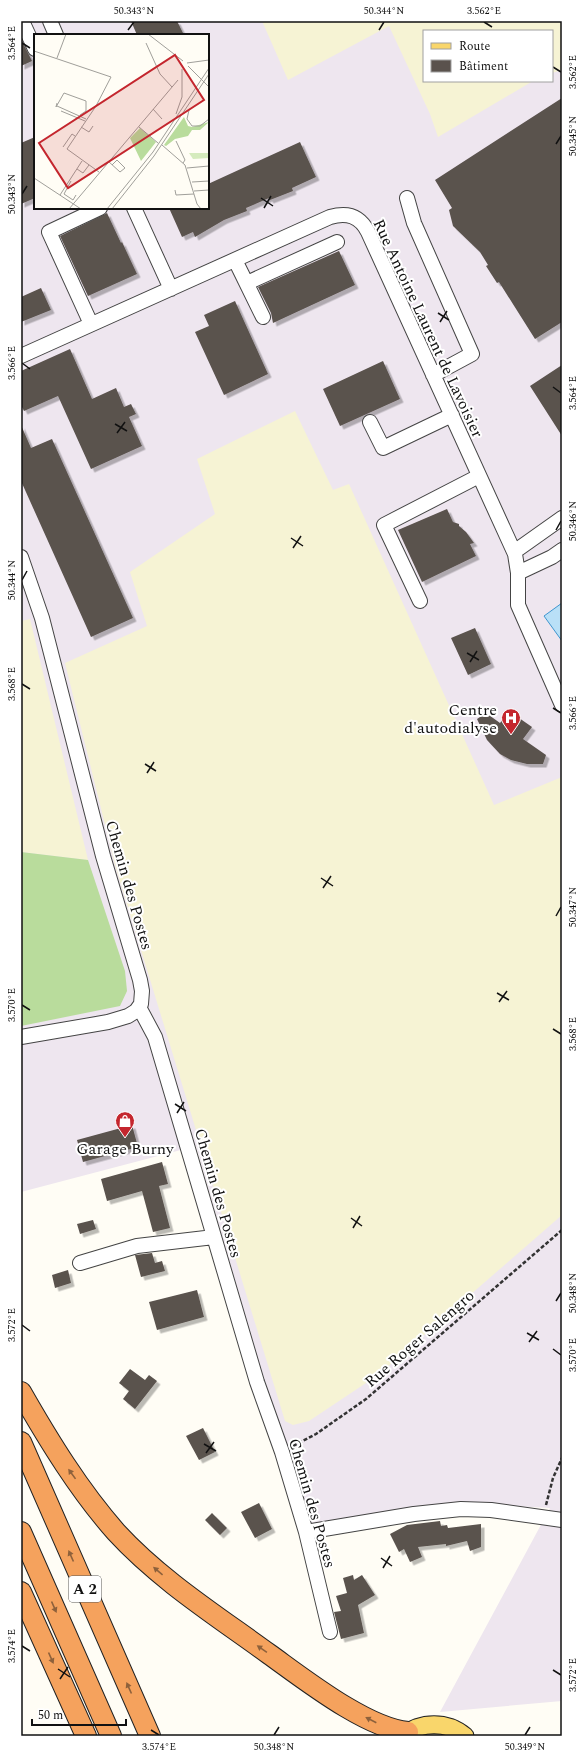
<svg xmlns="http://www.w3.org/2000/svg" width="583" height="1757" font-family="Spectral,serif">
<defs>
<filter id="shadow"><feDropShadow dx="3.5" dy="3.5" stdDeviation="0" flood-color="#0004"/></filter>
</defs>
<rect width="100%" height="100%" fill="#fffdf5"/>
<path fill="#eee6ef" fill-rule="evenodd" d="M21,21H562V1701L440,1712L550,1508L455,1503L307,1529L196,1146L21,1192ZM424,31H552V81H424ZM35,35H208V208H35Z"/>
<path fill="#f6f3d4" d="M262,21H562V70L552,73V31H424V81H533L438,137L430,114L389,26L288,80Z
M295,411L333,490L349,484L494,805L562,777V1215L378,1375L309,1421L293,1425L285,1421L115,865L65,663L147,626L130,572L215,514L197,459Z
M30,619L88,860L21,852V621Z"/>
<path fill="#b9dc9c" d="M21,852L88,860L125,971L127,991L120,1006L21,1026Z"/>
<path fill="#b9e0f7" stroke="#3f96cf" d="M562,603V641L544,616Z"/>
<path fill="#5a524d" filter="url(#shadow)" d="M131,21H177L184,35H137Z
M21,39L32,61L21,66Z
M562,98V322L535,339L499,282L497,283L486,266L488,265L480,252L453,226L449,210L452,208L435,180Z
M35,137V198L21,204V143Z
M300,142L316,177L292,188L293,191L270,200L269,198L246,208L247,211L224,220L195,237L193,232L182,237L169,208H208V184Z
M107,213L121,243L122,242L137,274L88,296L60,236Z
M339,251L355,285L273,323L271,313L258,287Z
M41,288L51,310L21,322V297Z
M235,301L268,374L224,395L195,332L209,326L204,315Z
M70,349L92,399L116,388L124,407L131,404L136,414L129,417L142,446L91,469L58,396L24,411L21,405V371Z
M383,361L400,399L340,426L323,389Z
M562,365V436L530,386Z
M21,425L31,448L52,439L133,618L91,637L21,481Z
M447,509L453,522L459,524V526L466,532L474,543L470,544L476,556L422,582L398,530Z
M475,628L491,664L468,675L451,638Z
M509,711L532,727L523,739L546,755L543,764H527L511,760L500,754L487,740L477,719L486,713L500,723Z
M132,1125L138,1147L83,1162L77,1140Z
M162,1162L168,1184L159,1186L170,1228L153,1232L142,1191L107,1201L101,1179Z
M93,1220L96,1229L80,1234L77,1224Z
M152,1253L155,1263L162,1261L165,1271L141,1277L135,1255Z
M68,1270L71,1283L55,1288L52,1275Z
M197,1290L204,1317L157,1330L149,1302Z
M130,1369L145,1380L149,1375L157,1381L135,1409L123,1399L129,1391L119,1383Z
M203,1428L215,1452L199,1460L186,1436Z
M259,1503L272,1529L255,1538L241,1512Z
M212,1513L227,1528L220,1535L205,1520Z
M440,1521L441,1526L447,1525L448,1528L481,1524V1547L470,1551L467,1541L446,1546V1544L418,1547L422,1557L410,1562L404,1549L399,1552L390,1534L407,1525Z
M353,1575L354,1580L362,1575L375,1595L358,1605L364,1633L341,1639L334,1612L341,1611L336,1596L347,1593L343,1578Z"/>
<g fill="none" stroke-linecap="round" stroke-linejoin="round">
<g stroke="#444" stroke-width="16">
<path id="minor" d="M22,21L35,49
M50,21L56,35
M407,198L414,223L472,354L433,375
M134,208L171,289
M235,260L263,317
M247,283L337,242
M91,324L49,232L100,208
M21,356L330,217C347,212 360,216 368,232L515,554L518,573V605L562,705
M370,422L383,448L452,415
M514,552L562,518
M21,557L42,618L103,856L140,980L142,991L141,1004L136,1011L128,1016L108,1022L21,1037
M518,573L552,557L562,550
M420,601L384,525L479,476
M139,1007L155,1037L257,1382L282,1452L306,1532L330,1632
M80,1263L137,1246L214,1237
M306,1532L414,1514L461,1509L491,1510L562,1520"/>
</g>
<g stroke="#222" stroke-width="19">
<path id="major" d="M403,1736C421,1721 447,1721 465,1736"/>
</g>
<g stroke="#222" stroke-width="22">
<path id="highway" d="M21,1392C49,1441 79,1490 116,1532C160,1580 217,1616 269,1654C304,1679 366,1728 408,1732
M21,1442L150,1736
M21,1532L111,1736
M21,1592L86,1736"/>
</g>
<path stroke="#333" stroke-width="2.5" stroke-dasharray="4 2" stroke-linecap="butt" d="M293,1446L316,1434L366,1399L562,1230
M546,1505L553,1478L562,1458"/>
<use href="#minor" stroke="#fff" stroke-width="14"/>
<use href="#major" stroke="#f9d66b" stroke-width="17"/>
<use href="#highway" stroke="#f5a25d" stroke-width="20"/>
</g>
<defs><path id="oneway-solid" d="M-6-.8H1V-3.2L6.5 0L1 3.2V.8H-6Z"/></defs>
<g fill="#8e613b">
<use href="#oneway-solid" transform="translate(72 1474) rotate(-126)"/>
<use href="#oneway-solid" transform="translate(71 1556) rotate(-114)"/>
<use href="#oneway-solid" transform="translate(158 1571) rotate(-140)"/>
<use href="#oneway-solid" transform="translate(54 1607) rotate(66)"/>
<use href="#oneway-solid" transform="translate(262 1649) rotate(-145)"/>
<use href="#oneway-solid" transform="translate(51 1658) rotate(66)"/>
<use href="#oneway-solid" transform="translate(129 1688) rotate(-114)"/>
<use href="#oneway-solid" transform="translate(371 1720) rotate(-153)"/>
</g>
<path fill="none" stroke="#111" stroke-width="1.5" d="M484,22L492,27M128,30L134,22M379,30L384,22M22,43L30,48M553,67L561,72M556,144L561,136M22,194L27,186M261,198L273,206M264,208L271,196M438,313L449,320M440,322L447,311M22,363L30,369M553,387L561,393M115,424L127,431M117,433L125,422M556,530L561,521M291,538L303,546M293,548L301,536M22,580L27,571M467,653L479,660M470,662L477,651M22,684L30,689M553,708L561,713M145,764L156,771M147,773L154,762M321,878L333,886M323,888L331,876M556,916L561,907M497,993L509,1000M499,1002L507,991M22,1005L30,1010M553,1029L561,1034M175,1104L186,1111M177,1113L184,1102M351,1218L362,1226M353,1228L360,1216M556,1301L561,1293M22,1325L30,1331M527,1333L539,1340M529,1342L537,1331M553,1349L561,1355M204,1444L216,1451M206,1453L214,1442M381,1558L392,1566M383,1568L390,1556M22,1646L30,1651M58,1669L70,1677M553,1670L561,1675M60,1679L68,1667M151,1730L159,1735M274,1735L279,1727M525,1735L530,1727"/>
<defs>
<g id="hospital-pin" transform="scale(1)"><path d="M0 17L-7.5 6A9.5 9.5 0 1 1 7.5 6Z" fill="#c4262e" stroke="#fff"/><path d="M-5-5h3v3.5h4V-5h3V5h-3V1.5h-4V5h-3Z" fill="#fff"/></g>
<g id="shop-pin" transform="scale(1)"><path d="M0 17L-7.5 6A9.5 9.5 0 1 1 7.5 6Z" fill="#c4262e" stroke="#fff"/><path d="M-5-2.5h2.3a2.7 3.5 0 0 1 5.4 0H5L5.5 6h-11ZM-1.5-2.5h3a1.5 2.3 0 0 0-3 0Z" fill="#fff"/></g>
</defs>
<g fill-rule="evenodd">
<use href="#hospital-pin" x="511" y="718"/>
<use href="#shop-pin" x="125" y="1121"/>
</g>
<g text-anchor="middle" stroke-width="4" stroke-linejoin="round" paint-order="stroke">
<rect fill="#fff" stroke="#585858" stroke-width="1" x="69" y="1576" width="32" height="26" rx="3"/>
<g font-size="15" font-weight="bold" fill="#111">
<text x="85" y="1594">A 2</text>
</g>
<g font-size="16" fill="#111" stroke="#fff">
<text transform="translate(429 328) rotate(65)" y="6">Rue Antoine Laurent de Lavoisier</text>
<text transform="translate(130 885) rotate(74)" y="6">Chemin des Postes</text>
<text transform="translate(219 1193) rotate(74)" y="6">Chemin des Postes</text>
<text transform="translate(419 1338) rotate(-41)" y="6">Rue Roger Salengro</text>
<text transform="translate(313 1503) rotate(74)" y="6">Chemin des Postes</text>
</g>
<g font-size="16" fill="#111" stroke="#fff" text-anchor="end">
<text x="497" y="715">Centre<tspan x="497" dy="18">d'autodialyse</tspan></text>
<text x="125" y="1154" text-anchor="middle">Garage Burny</text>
</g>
</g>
<g transform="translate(34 34)">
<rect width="175" height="175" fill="#fffdf5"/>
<path d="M155,119H175V124L159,125Z" fill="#d5ebbd"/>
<path d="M150,83L154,92L158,93L175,88L166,96H158L154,102L141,105L132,112L130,111ZM106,94L122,108L107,127L96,104Z" fill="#b9dc9c"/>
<path fill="none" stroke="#a09f9a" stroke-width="1" d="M114,0L149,27M112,9L126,40L138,53M0,17L77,43L62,72L33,115L65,138M23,24L32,0M153,29L175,26M154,32L175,53M23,69L22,73L30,59L52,67V77L46,81M23,72L52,85M119,75L128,85M155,76L153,85L158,92H166L175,85M27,77L51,87M142,80L148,63V35M47,93L55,98L59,92M105,93L124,109M142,107L151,126L149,129M128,111L151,131L163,170L167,175M29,113L38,100L41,102M74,127L86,138L91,134L83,126L78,131M153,134L175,132M43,135L49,139L55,131M0,144L47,175M37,147L30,160L39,166L42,161M158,148L175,147M141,156L142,161L160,160M160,157L175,156M26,161L48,127M35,175L144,46M73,175L119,118L175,34M78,175L120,122L175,40"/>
<path fill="#c4262e" fill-opacity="0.15" stroke="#c4262e" stroke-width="2" d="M141,21L170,66L34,154L5,109Z"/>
<rect width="175" height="175" fill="none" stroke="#111" stroke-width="2"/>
</g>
<rect width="583" height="1757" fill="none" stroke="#ffffff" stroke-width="44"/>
<rect x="423" y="30" width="130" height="52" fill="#ffffff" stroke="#a0a0a0"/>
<rect x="431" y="43" width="20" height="6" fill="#f9d66b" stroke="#a0a0a0"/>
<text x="459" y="50" font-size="12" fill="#111111">Route</text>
<rect x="431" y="60" width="20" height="12" fill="#5a524d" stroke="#a0a0a0"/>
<text x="459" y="70" font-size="12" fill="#111111">Bâtiment</text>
<path d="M32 1719v6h94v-6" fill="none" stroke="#111111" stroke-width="2"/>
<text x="38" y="1719" font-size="12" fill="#111111" stroke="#ffffff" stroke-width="3" paint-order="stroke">50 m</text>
<rect x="22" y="22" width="539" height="1713" fill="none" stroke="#111" stroke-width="1.5"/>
<g font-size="10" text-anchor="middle" fill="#111">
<text x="134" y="14">50.343°N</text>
<text x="384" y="14">50.344°N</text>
<text x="484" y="14">3.562°E</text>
<text transform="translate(11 43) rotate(-90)" y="4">3.564°E</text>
<text transform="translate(572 72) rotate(-90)" y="4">3.562°E</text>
<text transform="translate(572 136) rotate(-90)" y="4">50.345°N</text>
<text transform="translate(11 194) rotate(-90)" y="4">50.343°N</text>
<text transform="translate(11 363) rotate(-90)" y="4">3.566°E</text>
<text transform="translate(572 393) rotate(-90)" y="4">3.564°E</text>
<text transform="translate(572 521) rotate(-90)" y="4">50.346°N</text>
<text transform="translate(11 580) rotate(-90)" y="4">50.344°N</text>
<text transform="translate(11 684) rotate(-90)" y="4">3.568°E</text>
<text transform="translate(572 713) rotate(-90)" y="4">3.566°E</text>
<text transform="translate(572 907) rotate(-90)" y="4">50.347°N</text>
<text transform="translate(11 1005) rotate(-90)" y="4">3.570°E</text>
<text transform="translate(572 1034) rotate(-90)" y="4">3.568°E</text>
<text transform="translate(572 1293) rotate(-90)" y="4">50.348°N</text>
<text transform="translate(11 1325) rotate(-90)" y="4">3.572°E</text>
<text transform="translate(572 1355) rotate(-90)" y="4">3.570°E</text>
<text transform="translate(11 1646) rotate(-90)" y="4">3.574°E</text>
<text transform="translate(572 1675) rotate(-90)" y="4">3.572°E</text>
<text x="159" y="1750">3.574°E</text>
<text x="274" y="1750">50.348°N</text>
<text x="525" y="1750">50.349°N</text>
</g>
</svg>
